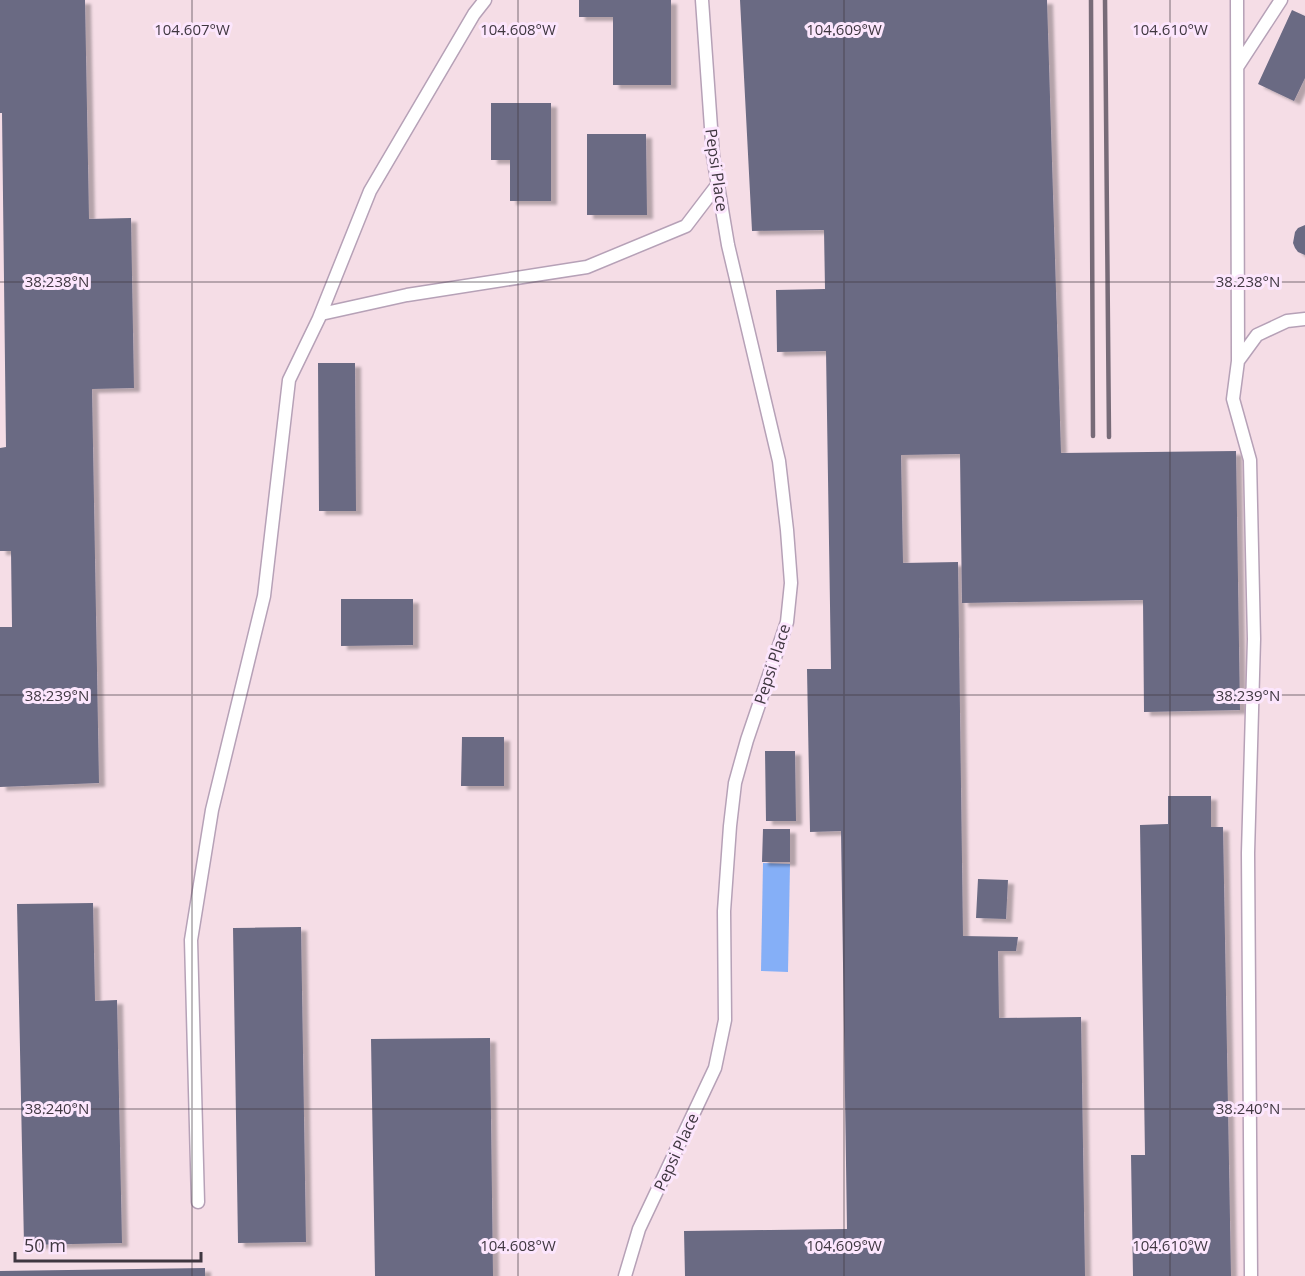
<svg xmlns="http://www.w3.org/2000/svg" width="1305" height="1276" font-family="'Open Sans',sans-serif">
<defs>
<filter id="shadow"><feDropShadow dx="6" dy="4" stdDeviation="1.5" flood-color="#0004"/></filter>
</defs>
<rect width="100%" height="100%" fill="#fce6fd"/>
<path fill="#f5dde6" d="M0,0H1305V1276H0Z"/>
<path fill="#85aff7" d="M763,863L790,864L788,972L761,971Z"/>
<path fill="#6a6a83" filter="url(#shadow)" d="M0,0H85L89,219L131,218L134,388L92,389L99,783L0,787V627H12L11,551H0V448L6,447L2,113H0Z
M579,0H671V85H613V17H579Z
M740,0H1047L1061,453L1236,451L1240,710L1144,712L1143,600L962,603L960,454L901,455L903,563L958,562L963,936L1018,937L1016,951H998L999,1018L1081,1017L1085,1276H685L684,1231L847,1229L841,831L810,832L807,669H831L826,351L777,352L776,290L825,289L824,230L752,231Z
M1292,10L1305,16V78L1294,101L1258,84Z
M491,103H551V201H510V160H491Z
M587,134H646L647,215H587Z
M1305,225V255L1298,252L1295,248L1293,243L1295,232L1298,228Z
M318,363H355L356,511H319Z
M341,599H413V645L341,646Z
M462,737H504V786H461Z
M765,751H795L796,821H766Z
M1168,796H1211V827H1223L1231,1276H1133L1131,1155H1145L1140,825L1168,824Z
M763,829H790V862H762Z
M978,879L1008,880L1006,919L976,918Z
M93,903L95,1001L117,1000L122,1243L24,1245L17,904Z
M301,927L306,1242L238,1243L233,928Z
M490,1038L493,1276H375L371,1039Z
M205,1268V1276H0V1271Z"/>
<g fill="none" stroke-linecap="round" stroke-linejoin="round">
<g stroke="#b6a1b7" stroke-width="15">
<path id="service" d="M1237,0L1238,361
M1238,66L1281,0
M319,318L370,191L474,14L485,0
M198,1202L191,940L212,810L264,596L289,380L321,314L407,295L587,267L686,226L718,184
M625,1276L639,1229L715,1068L725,1020L724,911L730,826L735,783L747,740L787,622L791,583L787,530L779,461L728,245L713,156L702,0
M1251,1276L1248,853L1254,639L1250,460L1233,399L1238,361L1257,335L1287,321L1305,319"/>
</g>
<use href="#service" stroke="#fff" stroke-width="12"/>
<path stroke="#776b78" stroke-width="4.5" d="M1091,0L1093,436
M1105,0L1109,437"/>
</g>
<path fill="none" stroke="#3f3740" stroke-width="1.5" stroke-opacity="0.45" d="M192,0V1276M518,0V1276M844,0V1276M1170,0V1276M0,282H1305M0,695H1305M0,1109H1305"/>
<g text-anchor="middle" stroke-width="6" stroke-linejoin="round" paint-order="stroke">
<g font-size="16" fill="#3f3740" stroke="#fce6fd">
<text transform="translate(717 170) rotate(82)" y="6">Pepsi Place</text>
<text transform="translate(772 664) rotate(-72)" y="6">Pepsi Place</text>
<text transform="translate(676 1152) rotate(-65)" y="6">Pepsi Place</text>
</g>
</g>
<g font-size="15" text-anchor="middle" fill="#3f3740" stroke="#fce6fd" stroke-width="6" stroke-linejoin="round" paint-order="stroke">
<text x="192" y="35">104.607°W</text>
<text x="518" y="35">104.608°W</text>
<text x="844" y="35">104.609°W</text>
<text x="1170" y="35">104.610°W</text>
<text x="1248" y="287">38.238°N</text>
<text x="57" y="287">38.238°N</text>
<text x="1248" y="701">38.239°N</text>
<text x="57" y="701">38.239°N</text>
<text x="57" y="1114">38.240°N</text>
<text x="1248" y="1114">38.240°N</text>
<text x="518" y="1251">104.608°W</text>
<text x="844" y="1251">104.609°W</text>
<text x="1170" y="1251">104.610°W</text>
</g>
<path d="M15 1252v9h186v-9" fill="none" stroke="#3f3740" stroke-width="3"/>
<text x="24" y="1252" font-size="18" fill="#3f3740" stroke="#fce6fd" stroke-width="4.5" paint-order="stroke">50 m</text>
</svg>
